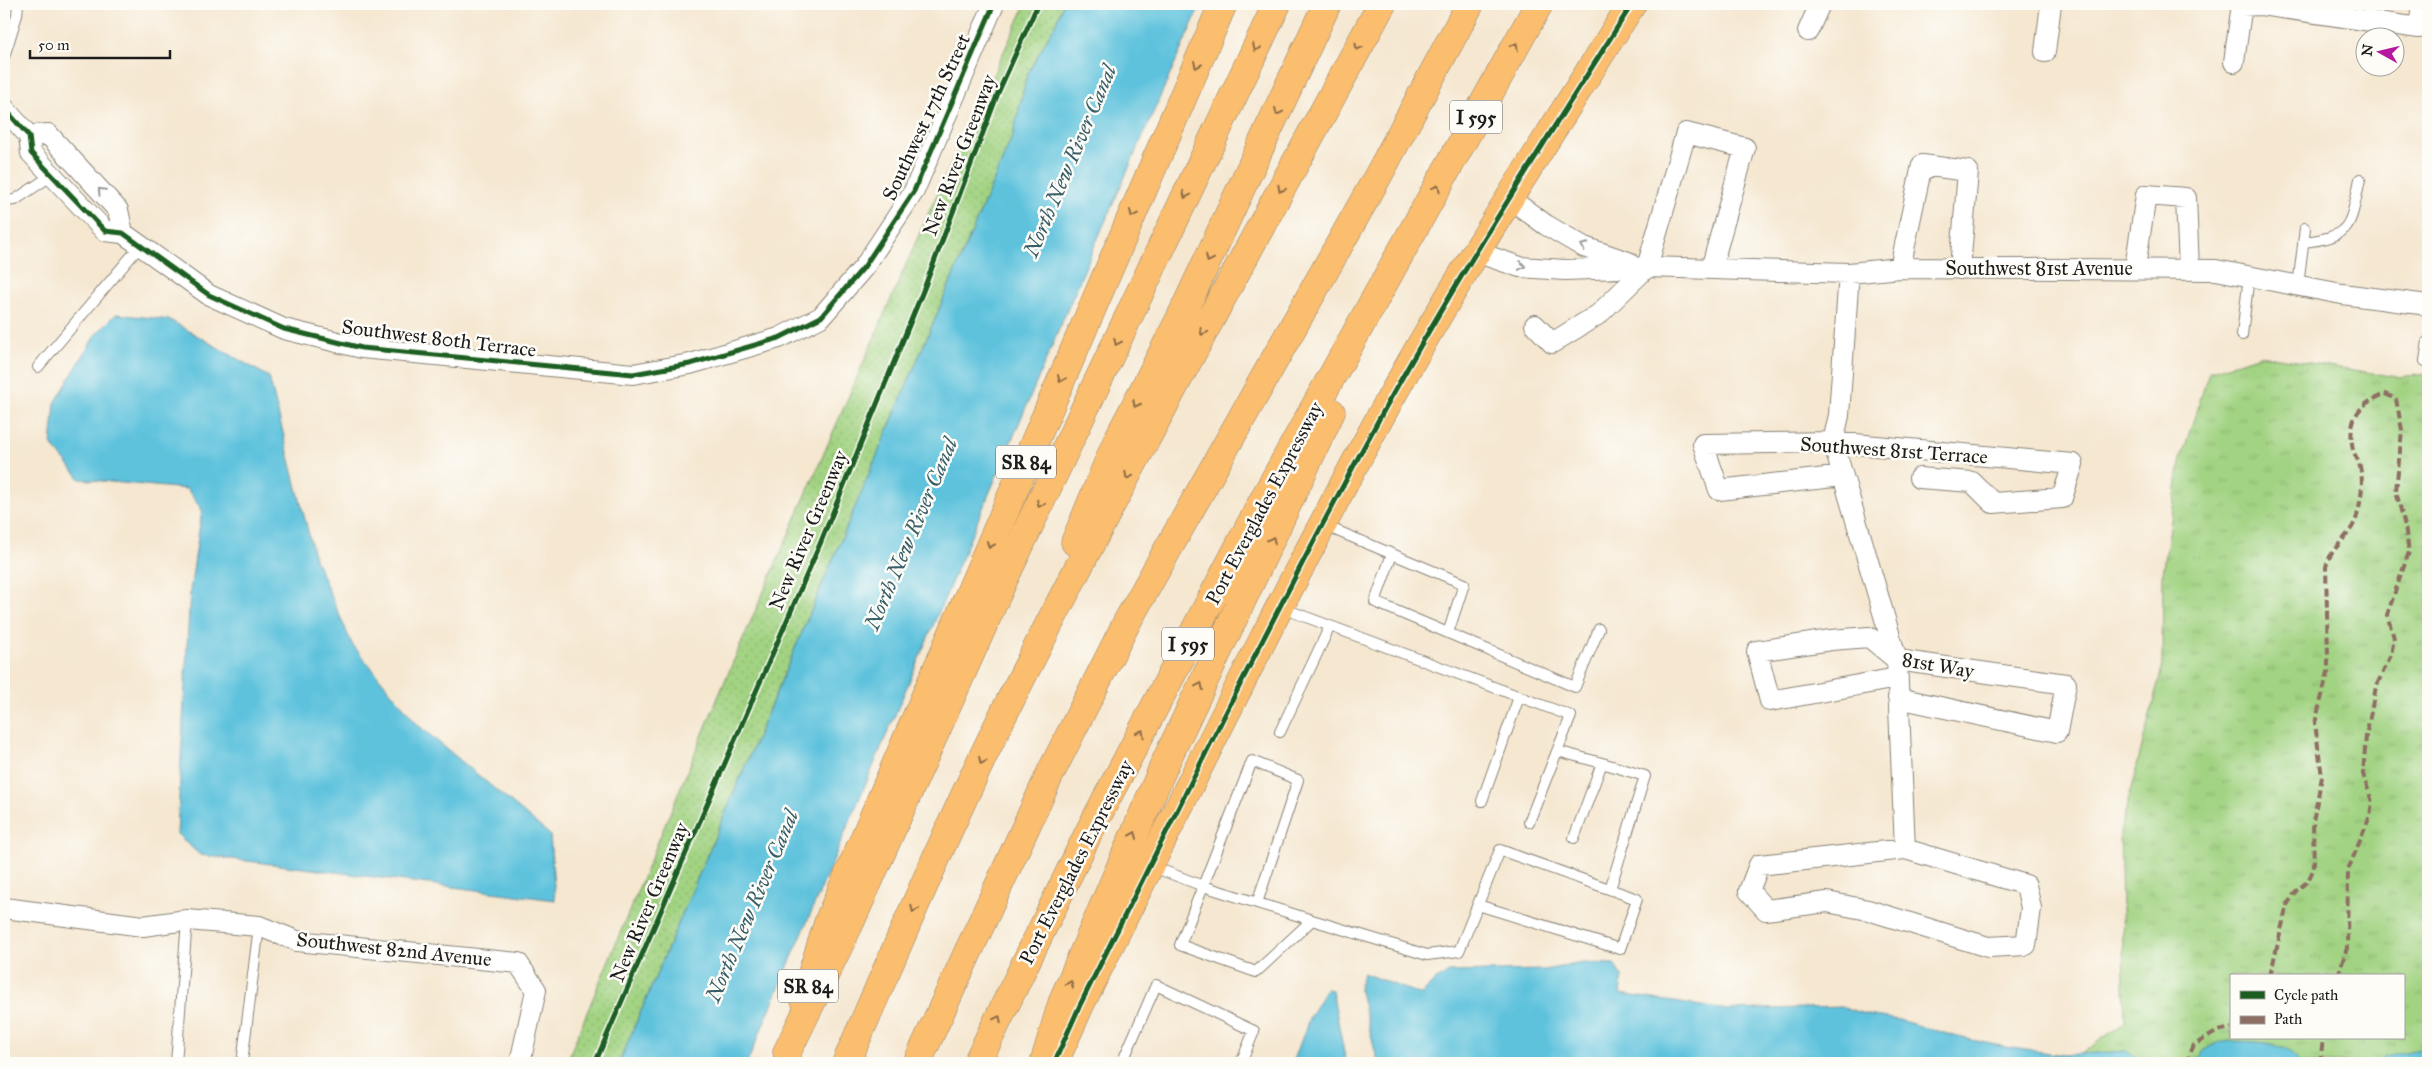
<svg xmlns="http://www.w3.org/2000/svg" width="2432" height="1067" font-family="'IM FELL Great Primer',serif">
<defs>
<pattern id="grass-tufts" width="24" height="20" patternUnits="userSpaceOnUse" patternTransform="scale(1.25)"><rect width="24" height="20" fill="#a2d382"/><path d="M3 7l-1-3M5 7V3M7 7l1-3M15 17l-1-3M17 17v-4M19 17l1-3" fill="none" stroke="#8bb570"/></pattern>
<pattern id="park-dots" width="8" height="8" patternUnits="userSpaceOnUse" patternTransform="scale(1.25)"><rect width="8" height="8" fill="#a2d382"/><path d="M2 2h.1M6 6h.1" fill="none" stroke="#8bb570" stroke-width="1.8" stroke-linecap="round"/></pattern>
</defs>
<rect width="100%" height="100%" fill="#fdfcf7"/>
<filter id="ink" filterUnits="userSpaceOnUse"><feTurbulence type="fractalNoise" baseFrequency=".02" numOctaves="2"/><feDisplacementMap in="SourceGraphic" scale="10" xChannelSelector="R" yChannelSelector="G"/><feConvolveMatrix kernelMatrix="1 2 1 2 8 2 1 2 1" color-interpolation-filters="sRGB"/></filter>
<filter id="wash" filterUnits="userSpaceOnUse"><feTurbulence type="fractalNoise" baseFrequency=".0096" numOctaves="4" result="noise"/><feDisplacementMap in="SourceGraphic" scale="20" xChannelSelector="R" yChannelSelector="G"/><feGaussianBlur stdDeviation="1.12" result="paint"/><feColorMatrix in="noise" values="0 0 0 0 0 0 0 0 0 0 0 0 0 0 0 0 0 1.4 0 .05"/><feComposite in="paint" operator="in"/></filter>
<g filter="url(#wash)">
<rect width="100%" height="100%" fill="#f5e7d0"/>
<path fill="url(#grass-tufts)" stroke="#5f784f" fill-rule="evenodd" d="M2260,355L2397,377L2428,374V1063H2069L2125,1022L2120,832L2162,668L2163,573L2180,462L2209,372ZM2231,976H2403V1038H2231Z"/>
<path fill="url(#park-dots)" stroke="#5f784f" d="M1026,4H1063L1056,23L1027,75L1013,135L619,1063H566L724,683L928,214Z"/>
<path fill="#5fc2dd" stroke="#3e6f7c" d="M1063,4H1201L1094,247L747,1063H619L1013,135L1027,75L1056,23Z
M116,314L170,320L269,377L315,559L352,644L418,725L550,835L555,900L200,855L177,834L190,591L202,510L187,489L80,479L51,444L55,403L96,334Z
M1583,963L1614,964L1622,977L1620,994L1728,1010L1844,1007L1867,1015L1899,1020L1958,1037L2005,1047L2064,1055L2126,1051L2144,1063H1380L1376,1055L1359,988L1363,973L1422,995L1432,983L1449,972L1544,970Z
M1326,989L1332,990L1346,1063H1293L1310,1016Z
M2221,1041C2246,1042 2286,1038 2300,1063H2198L2204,1050Z
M2420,1049L2428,1051V1063H2378L2385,1056Z"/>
</g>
<g filter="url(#ink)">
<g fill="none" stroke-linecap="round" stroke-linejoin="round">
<g stroke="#888276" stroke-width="12">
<path id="service" d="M4,57L17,15L18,4
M4,201L15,200L52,175
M2303,242C2354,237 2350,224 2360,179
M2298,286L2305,228
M2242,335L2249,276
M2425,361L2428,341
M38,367L140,246
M1323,525L1464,584L1448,633L1375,602L1392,554
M1282,608L1571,716L1529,822
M1448,633L1575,687L1599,629
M1280,732L1330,626
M1557,751L1602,763
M1482,801L1519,697
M1574,838L1602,763L1645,776L1610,889
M1151,866L1203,886L1180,945L1256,972L1312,920L1427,955L1459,951L1500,850L1637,899L1620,949L1478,905
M1257,903L1298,780L1252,761L1203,886L1312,920
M176,1063L187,920
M242,1063L259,926
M1122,1063L1156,985L1254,1031L1241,1063"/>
</g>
<g stroke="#888276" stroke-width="22">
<path id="minor" d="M2241,6L2261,5L2419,28L2422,4
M1808,31L1820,4
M2045,52L2051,4
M2234,62L2242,4
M4,108L29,136L31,153L105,231L123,233L209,295L284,329L362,348L633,374L690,364L779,338L821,317L864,267L914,191L994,4
M29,136L48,134L118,210L123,233
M1509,198L1546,225L1584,247L1628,262
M1476,252L1520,267L1565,270L1647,267L1849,273L1900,268L2216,270L2342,294L2428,305
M1900,268L1922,165L1968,171L1960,269
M2135,268L2146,195L2186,198L2189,269
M1849,273L1839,415L1833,442L1897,660L1905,849
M1535,325L1552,343L1599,314L1647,267L1686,133L1745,148L1711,269
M1843,476L1719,490L1703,444L1833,442L2073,464L2062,498L1993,503L1972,482L1919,478
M1897,678L1770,701L1757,651L1831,640L1869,637L1897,660L2066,684L2057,732L1898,698
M1905,849L2026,885L2031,908L2026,945L1988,947L1868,910L1827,902L1766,910L1749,891L1759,865Z
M4,908L143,926L187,920L259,926L297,941L518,963L536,990L520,1063"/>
</g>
<g stroke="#888276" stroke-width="29">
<path id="primary" d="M804,998L829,920L1223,4
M1054,1063L1080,1005C1178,810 1273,613 1378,421C1456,278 1545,142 1632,4"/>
</g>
<g stroke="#888276" stroke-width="29">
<path id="motorway" d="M1075,542L1117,441L1180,319L1327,4
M787,1052L849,925L1003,581L1277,4
M846,1063C897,947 947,829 1003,715C1123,475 1254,240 1382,4
M917,1063L1052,770L1128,620L1378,176L1470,4
M977,1063L1090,830L1267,493L1539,4
M1044,1063L1063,1000L1166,761L1331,412"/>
</g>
<use href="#service" stroke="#fff" stroke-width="10"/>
<use href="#minor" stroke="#fff" stroke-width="20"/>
<use href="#primary" stroke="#fbbd6e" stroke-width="28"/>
<use href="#motorway" stroke="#fbbd6e" stroke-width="28"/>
<path stroke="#8d6e63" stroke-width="4" stroke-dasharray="8 4" stroke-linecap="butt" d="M2270,976L2287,905L2296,891L2308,881L2314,868L2313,821L2322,777L2315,723L2328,672V658L2326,567C2331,546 2351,537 2357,516C2361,500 2364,484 2360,467C2359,461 2355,456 2353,450C2347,419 2358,404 2385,394L2396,399L2402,430L2396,491L2405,526L2409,552L2387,615L2394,638L2391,655L2376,687L2366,736L2363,774L2372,802L2370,816L2348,870L2347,948L2338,976
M2186,1063L2194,1045L2218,1031L2231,1028
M2320,1063L2323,1038"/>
<g stroke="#fdfcf7" stroke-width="8">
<path id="cycleway" d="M4,108L29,136L31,153L105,231L123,233L209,295L284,329L362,348L633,374L690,364L779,338L821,317L864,267L914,191L994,4
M595,1063L820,544L925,286L998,93L1038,4
M1054,1063L1080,1005C1178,810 1273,613 1378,421C1456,278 1545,142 1632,4"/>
</g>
<use href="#cycleway" stroke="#1b5e20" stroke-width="5"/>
</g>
<defs><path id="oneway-chevron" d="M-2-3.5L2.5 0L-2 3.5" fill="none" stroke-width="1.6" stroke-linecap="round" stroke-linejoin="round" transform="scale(1.25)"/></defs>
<g stroke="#8c6c45">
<use href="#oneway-chevron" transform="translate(1515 46) rotate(-61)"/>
<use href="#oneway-chevron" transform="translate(1358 47) rotate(118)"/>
<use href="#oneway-chevron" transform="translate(1256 48) rotate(115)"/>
<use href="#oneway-chevron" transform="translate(1197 65) rotate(113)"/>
<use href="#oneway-chevron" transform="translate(1278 112) rotate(115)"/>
<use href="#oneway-chevron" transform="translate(1437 188) rotate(-61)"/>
<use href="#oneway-chevron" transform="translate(1281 189) rotate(118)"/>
<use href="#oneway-chevron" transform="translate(1186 195) rotate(115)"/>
<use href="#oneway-chevron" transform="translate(1133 214) rotate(113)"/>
<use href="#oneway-chevron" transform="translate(1209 259) rotate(116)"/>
<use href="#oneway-chevron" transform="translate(1203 332) rotate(118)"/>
<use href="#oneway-chevron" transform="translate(1117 342) rotate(115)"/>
<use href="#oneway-chevron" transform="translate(1061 379) rotate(113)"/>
<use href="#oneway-chevron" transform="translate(1136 404) rotate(117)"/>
<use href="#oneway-chevron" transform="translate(1128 476) rotate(117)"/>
<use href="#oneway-chevron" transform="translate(1040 504) rotate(116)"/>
<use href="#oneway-chevron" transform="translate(1272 540) rotate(-64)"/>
<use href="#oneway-chevron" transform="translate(990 545) rotate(113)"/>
<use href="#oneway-chevron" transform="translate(1200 686) rotate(-65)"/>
<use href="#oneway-chevron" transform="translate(1141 733) rotate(-62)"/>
<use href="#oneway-chevron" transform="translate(982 761) rotate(115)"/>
<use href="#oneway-chevron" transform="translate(1134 835) rotate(-67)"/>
<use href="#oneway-chevron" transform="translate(914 909) rotate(115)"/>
<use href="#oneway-chevron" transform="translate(1070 984) rotate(-67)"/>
<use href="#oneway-chevron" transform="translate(998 1019) rotate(-64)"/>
</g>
<g stroke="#999">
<use href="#oneway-chevron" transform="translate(101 191) rotate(-133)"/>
<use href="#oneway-chevron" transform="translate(1584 246) rotate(-154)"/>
<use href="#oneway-chevron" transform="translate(1522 266) rotate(10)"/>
</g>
</g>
<g text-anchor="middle" stroke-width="5" stroke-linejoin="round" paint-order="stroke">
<g fill="#fdfcf7" stroke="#605f5e" stroke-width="1">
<rect x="1450" y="100.5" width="52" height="33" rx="4"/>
<rect x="996" y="445.5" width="60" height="33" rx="4"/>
<rect x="1162" y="627.5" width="52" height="33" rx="4"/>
<rect x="778" y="969.5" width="60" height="33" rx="4"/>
</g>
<g font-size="19" font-weight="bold" fill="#1c1c1c">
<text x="1476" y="124">I 595</text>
<text x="1026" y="469">SR 84</text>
<text x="1188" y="651">I 595</text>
<text x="808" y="993">SR 84</text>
</g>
<g font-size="20" fill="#1c1c1c" stroke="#fdfcf7">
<text transform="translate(926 117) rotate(-65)" y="7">Southwest 17th Street</text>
<text transform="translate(959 155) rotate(-69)" y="7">New River Greenway</text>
<text x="2039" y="275">Southwest 81st Avenue</text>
<text transform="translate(439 338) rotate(7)" y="7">Southwest 80th Terrace</text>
<text transform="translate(1894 450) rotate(4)" y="7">Southwest 81st Terrace</text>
<text transform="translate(1264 503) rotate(-62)" y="7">Port Everglades Expressway</text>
<text transform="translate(808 530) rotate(-67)" y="7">New River Greenway</text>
<text transform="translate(1938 665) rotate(10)" y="7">81st Way</text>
<text transform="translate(1076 862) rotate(-63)" y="7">Port Everglades Expressway</text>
<text transform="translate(649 902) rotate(-67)" y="7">New River Greenway</text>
<text transform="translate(394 949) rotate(6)" y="7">Southwest 82nd Avenue</text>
</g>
<g font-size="21" font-style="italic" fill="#375e69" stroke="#fdfcf7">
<text transform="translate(1070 161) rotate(-67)" y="7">North New River Canal</text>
<text transform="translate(911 534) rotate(-67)" y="7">North New River Canal</text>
<text transform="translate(752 906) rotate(-67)" y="7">North New River Canal</text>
</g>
</g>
<rect width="2432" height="1067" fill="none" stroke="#fdfcf7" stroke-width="20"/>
<rect x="2230" y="974" width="175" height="65" fill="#fdfcf7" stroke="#a3a29f"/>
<rect x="2240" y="991" width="25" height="8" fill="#1b5e20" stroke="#a3a29f"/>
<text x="2274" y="1000" font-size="15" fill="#1c1c1c">Cycle path</text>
<rect x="2240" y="1016" width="25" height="8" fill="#8d6e63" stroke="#a3a29f"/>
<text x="2274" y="1024" font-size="15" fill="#1c1c1c">Path</text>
<g transform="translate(2380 52) rotate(278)"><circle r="24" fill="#fdfcf7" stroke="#a3a29f"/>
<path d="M0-4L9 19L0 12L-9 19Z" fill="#b5179e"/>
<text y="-8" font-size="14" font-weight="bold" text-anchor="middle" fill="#1c1c1c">N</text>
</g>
<path d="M30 50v8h140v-8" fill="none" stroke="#1c1c1c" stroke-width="2.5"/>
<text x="38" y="50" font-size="15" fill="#1c1c1c" stroke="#fdfcf7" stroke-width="4" paint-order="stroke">50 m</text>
</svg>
